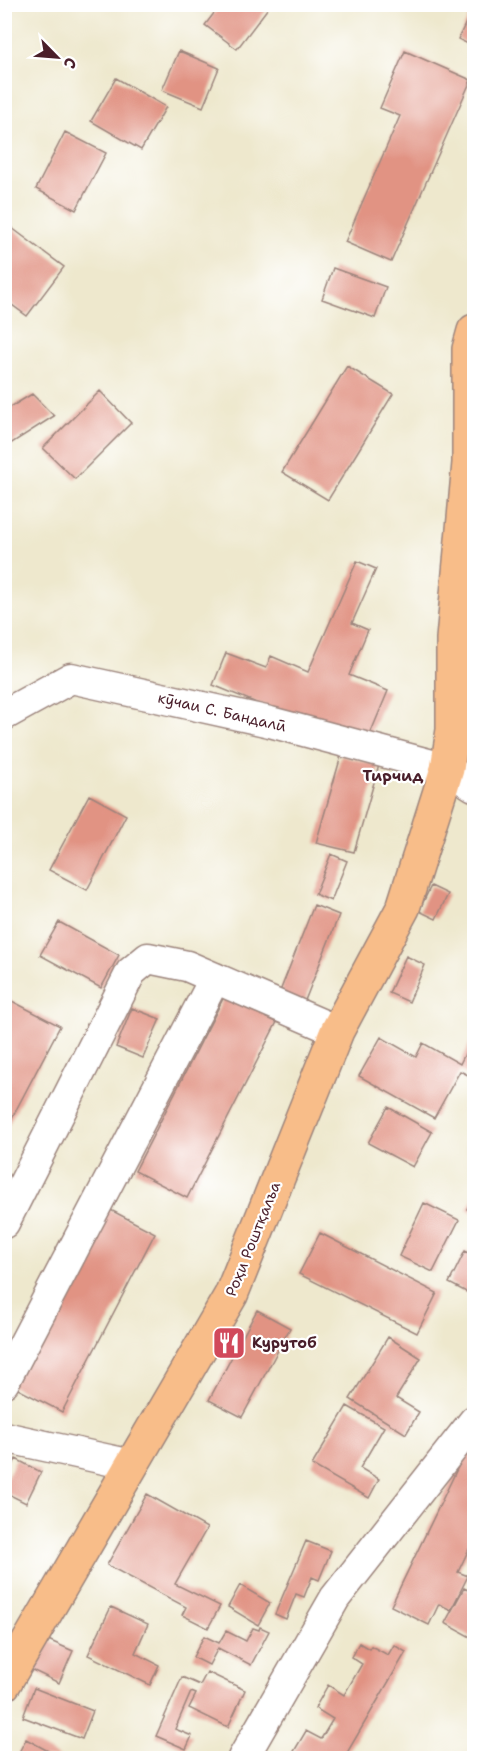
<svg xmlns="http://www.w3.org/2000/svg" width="479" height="1763" font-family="'Shantell Sans',sans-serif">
<rect width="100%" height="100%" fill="#fff"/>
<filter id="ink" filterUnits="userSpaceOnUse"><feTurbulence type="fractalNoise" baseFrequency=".0167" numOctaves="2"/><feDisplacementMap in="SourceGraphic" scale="12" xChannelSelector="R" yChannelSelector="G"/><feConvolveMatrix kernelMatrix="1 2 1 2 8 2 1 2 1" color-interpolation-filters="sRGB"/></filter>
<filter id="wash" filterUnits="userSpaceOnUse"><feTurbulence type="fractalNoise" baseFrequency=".008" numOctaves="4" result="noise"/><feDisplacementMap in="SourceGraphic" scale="24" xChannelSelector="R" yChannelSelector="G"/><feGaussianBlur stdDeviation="1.35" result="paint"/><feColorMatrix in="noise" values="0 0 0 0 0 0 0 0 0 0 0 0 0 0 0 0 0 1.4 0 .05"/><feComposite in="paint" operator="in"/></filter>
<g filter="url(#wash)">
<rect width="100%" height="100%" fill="#eee8cd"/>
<g id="blocks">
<path fill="#e19383" d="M221,4H271L237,49L205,25Z
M474,6V47L458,39Z
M179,51L219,68L203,107L162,90Z
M405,51L471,80L391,262L345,242L400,116L380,108Z
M116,78L166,107L141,150L91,121Z
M65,132L106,153L76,210L36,189Z
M4,222L64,267L27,316L4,299Z
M333,268L386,287L375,318L322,299Z
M347,366L393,394L328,500L282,472Z
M100,391L131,423L75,479L43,448Z
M32,394L54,416L4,448V411Z
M357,561L376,569L352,623L368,630L349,675L388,691L368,739L325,731L213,685L226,653L266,668L271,656L308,672Z
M474,629V681H457L463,630Z
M341,756L379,765L354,852L316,843Z
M89,795L126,815L87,890L49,870Z
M331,854L347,861L331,901L315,894Z
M431,886L448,894L436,919L419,911Z
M314,905L339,915L302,1008L277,999Z
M59,922L119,955L101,988L40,955Z
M406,956L425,965L409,1002L389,993Z
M227,991L279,1018L187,1198L135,1171Z
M8,999L60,1026L4,1133V1006Z
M132,1008L160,1019L143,1058L116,1047Z
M474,1035V1078L460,1071L434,1118L359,1076L381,1037L416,1057L423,1043L460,1064Z
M388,1107L432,1132L413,1167L368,1143Z
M474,1196V1213L467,1209Z
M424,1203L459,1220L433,1272L399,1256Z
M103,1206L155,1233L62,1412L10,1385Z
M320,1233L437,1293L417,1333L299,1274Z
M465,1251L474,1256V1296L449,1283Z
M257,1310L290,1328L242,1417L209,1400Z
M388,1337L421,1358L396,1398L419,1412L406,1434L350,1399Z
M347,1406L384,1427L360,1468L379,1479L369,1498L312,1465Z
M474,1434V1552L469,1549L458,1572L468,1576L451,1610L439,1604L429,1625L391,1606Z
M16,1459L41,1472L26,1503L4,1492V1483Z
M147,1494L207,1528L175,1584L220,1606L208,1628L182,1615L186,1607L107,1565Z
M306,1541L331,1551L319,1580L312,1577L304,1597L296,1594L286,1619L275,1614Z
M240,1585L270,1603L258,1625L228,1607Z
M464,1588L474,1593V1639L445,1623Z
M111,1607L148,1624L135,1653L159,1665L150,1685L88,1655Z
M260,1627L269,1631L251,1665L218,1648L209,1665L193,1657L204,1636L219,1643L226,1631L246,1641L253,1628L259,1630Z
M46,1639L73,1651L59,1683L32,1670Z
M359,1643L369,1649L371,1646L388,1655L394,1645L406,1652L344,1758H290L306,1731L321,1739L333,1719L315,1708L328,1685L344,1695L362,1664L351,1657Z
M207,1672L245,1690L228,1727L189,1708L196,1694L191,1692L175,1729L192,1736L186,1749L156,1736L182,1677L200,1685Z
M34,1688L93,1711L82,1739L23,1717Z
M26,1739L61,1758H16Z"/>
</g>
</g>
<g filter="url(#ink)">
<use href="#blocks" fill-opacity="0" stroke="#9c847c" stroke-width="1.5"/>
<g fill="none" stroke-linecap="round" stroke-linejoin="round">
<g stroke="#9c847c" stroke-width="33">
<path id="minor" d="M4,715L71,678L270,722L447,769L474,786
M4,1223L131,972L148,958L187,966L337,1031
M4,1382L215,978
M4,1437L132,1465
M243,1758L335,1598L474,1421"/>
</g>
<g stroke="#9c847c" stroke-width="36">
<path id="major" d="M4,1684L231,1295L337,1031L403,908L447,769L453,730V639L469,463V349L474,331"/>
</g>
<use href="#minor" stroke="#fff" stroke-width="30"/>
<use href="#major" stroke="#f8bd89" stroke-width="33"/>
</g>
</g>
<defs>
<g id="restaurant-square" transform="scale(1.725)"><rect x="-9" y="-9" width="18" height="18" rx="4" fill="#d1495b" stroke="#fff"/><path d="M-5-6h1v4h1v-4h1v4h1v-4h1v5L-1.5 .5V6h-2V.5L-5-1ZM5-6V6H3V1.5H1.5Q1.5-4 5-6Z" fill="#fff"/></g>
</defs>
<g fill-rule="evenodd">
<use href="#restaurant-square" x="229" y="1343"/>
</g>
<g text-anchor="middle" stroke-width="4.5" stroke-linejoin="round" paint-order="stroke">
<g font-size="15" fill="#4a1f2b" stroke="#fff">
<text transform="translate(222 712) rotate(13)" y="5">кӯчаи С. Бандалӣ</text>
<text transform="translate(253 1239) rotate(-68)" y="5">Роҳи Роштқалъа</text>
</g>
<g font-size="15" font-weight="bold" fill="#4a1f2b" stroke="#fff" text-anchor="start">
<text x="252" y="1348">Курутоб</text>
</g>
<g font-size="16" font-weight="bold" fill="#4a1f2b" stroke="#fff">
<text x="393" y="781">Тирчид</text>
</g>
</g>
<rect width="479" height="1763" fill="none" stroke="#fff" stroke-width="24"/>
<g transform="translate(57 57) rotate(115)" stroke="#ffffff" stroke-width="4.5" paint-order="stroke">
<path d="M0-4.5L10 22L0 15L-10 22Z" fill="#4a1f2b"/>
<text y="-9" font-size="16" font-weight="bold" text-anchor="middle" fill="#4a1f2b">С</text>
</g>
</svg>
